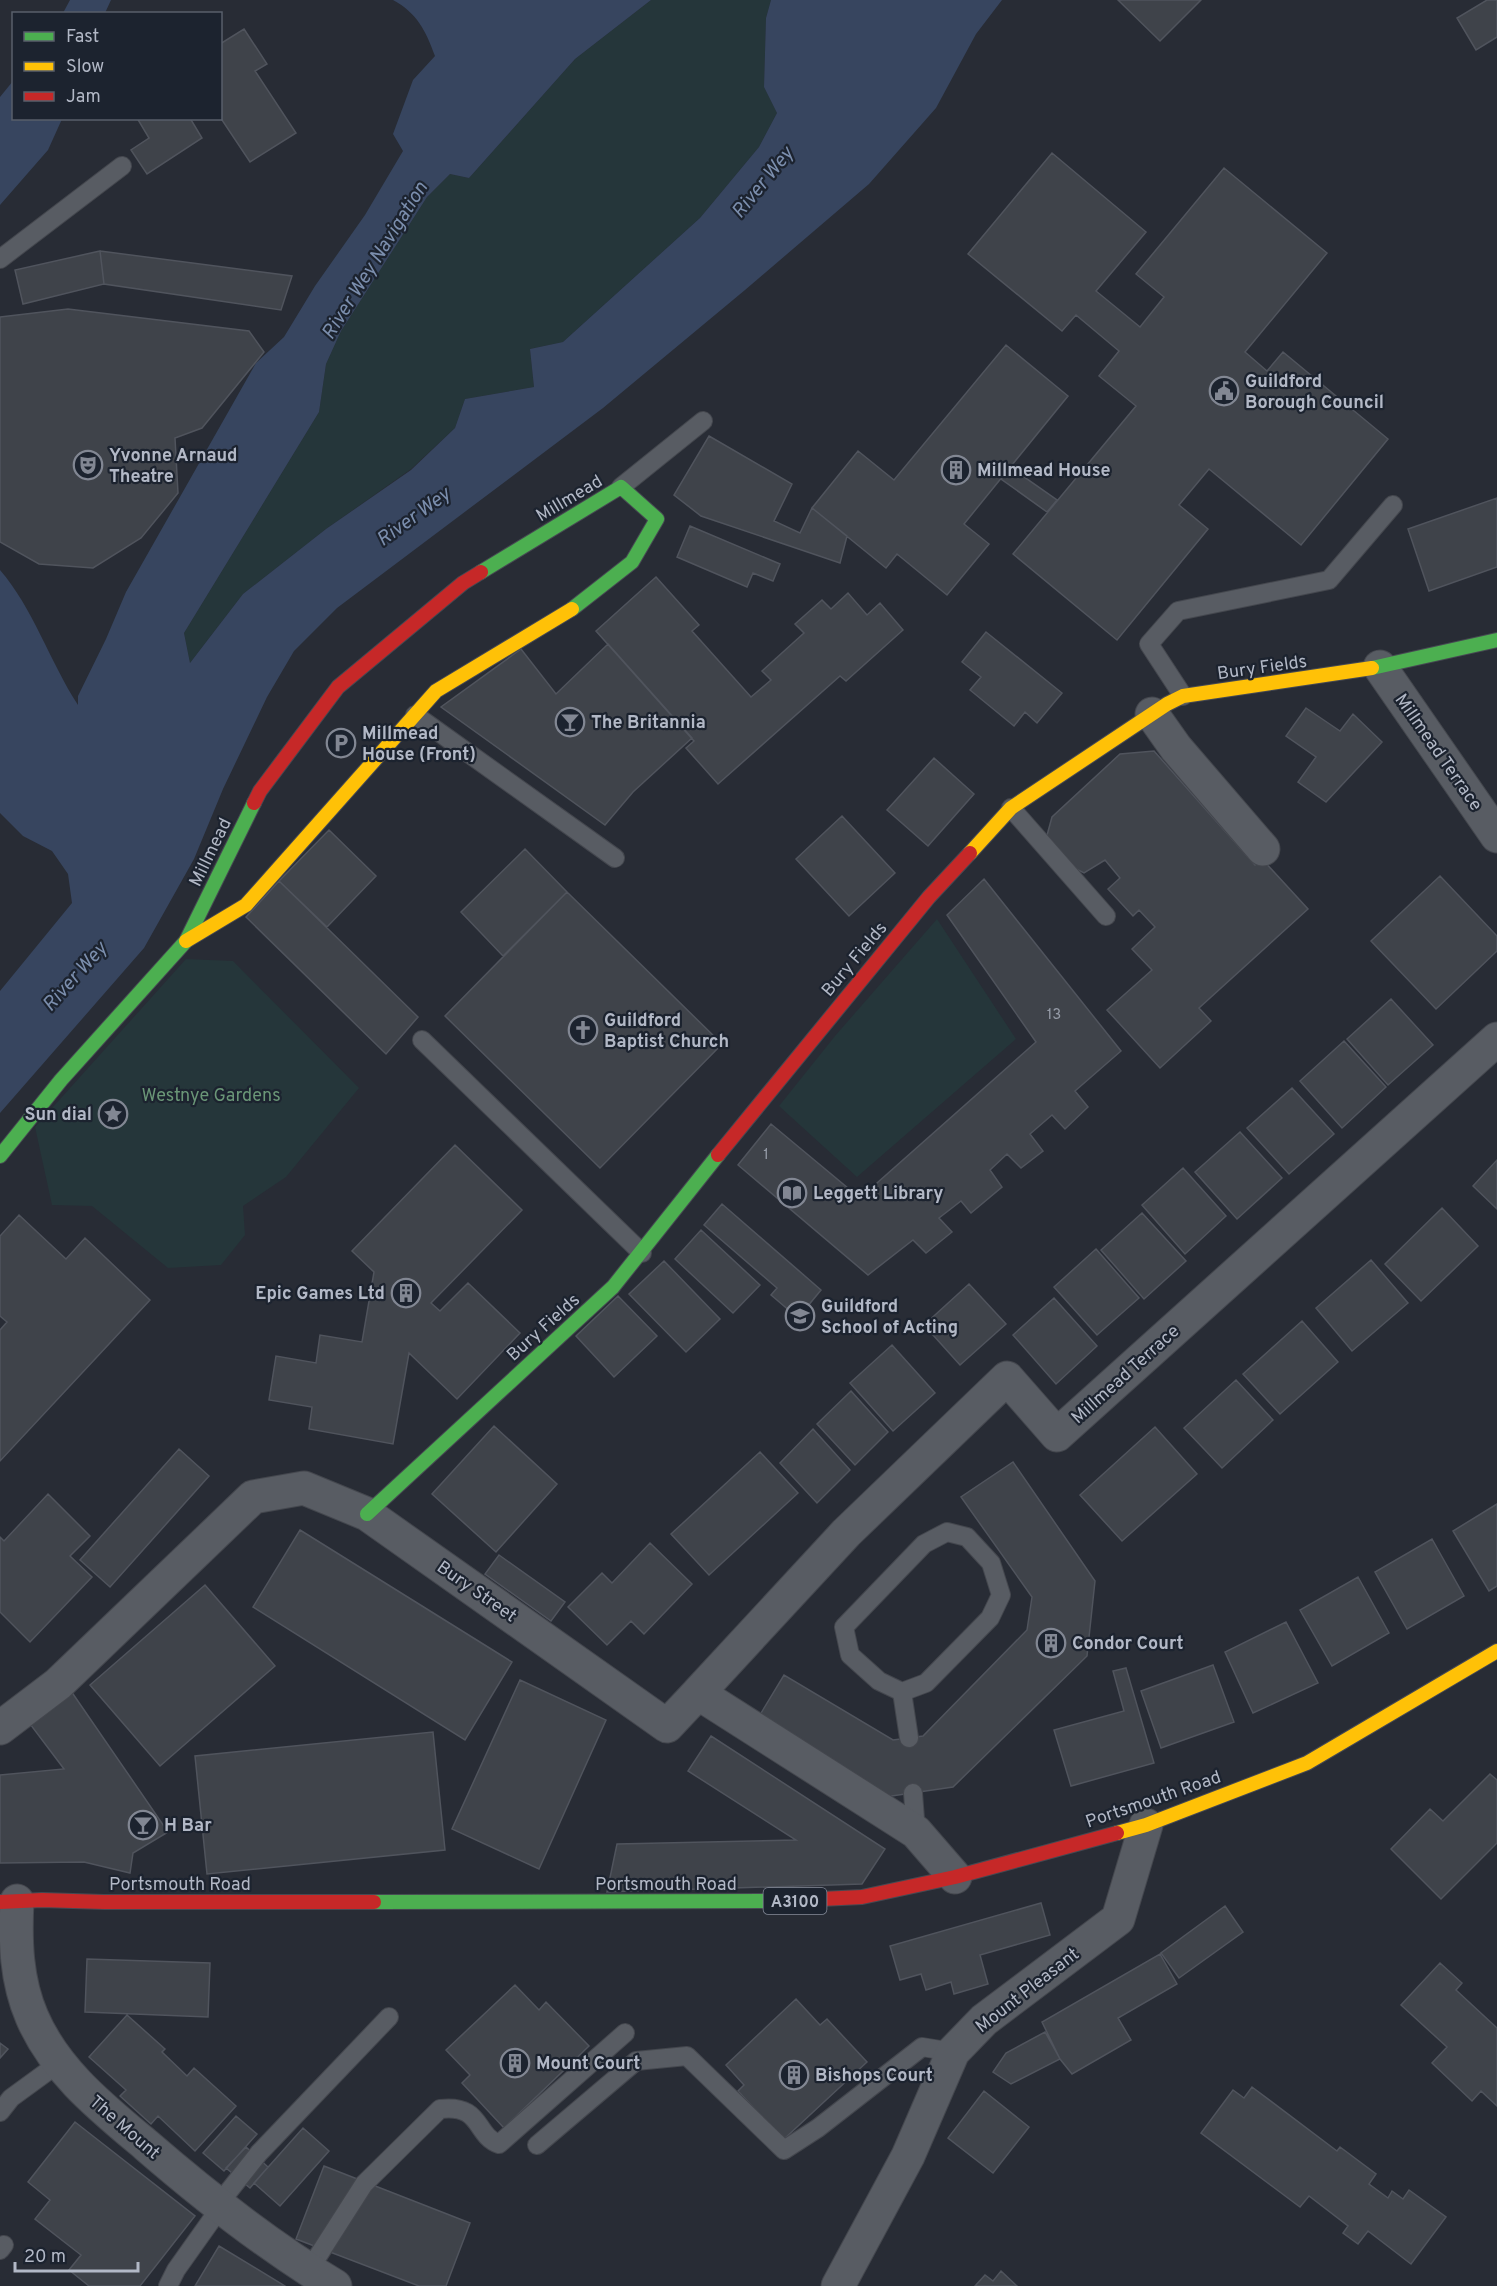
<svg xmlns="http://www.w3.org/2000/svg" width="1497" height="2286" font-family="Overpass,sans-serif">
<rect width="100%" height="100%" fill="#282c35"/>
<path fill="#25363a" d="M651,0H771L766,18L764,87L777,113L759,147L700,218L563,342L530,349L534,387L465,399L455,428L411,469L326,529L243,594L190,663L184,633L319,412L326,364L341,331L427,197L450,174L469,178L575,59Z
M937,919L1016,1039L857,1177L779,1106L835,1036Z
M186,959L233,961L359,1088L286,1177L243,1206L245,1235L221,1265L168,1268L92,1206L52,1205L35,1127Z"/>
<path fill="#37455f" d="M70,0H111L105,13H63Z
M393,0H651L575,59L469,178L450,174L427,197L341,331L326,364L319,412L184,633L190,663L243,594L326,529L411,470L455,428L465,399L534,387L530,349L563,342L700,218L759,147L777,113L764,87L766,18L771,0H1002L976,34L936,108L869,184L745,290L603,408L337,608L294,651L267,697L223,789L194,859L144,948L0,1113V991L72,903L68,874L52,851L23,836L0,813V570C33,608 50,662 78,705V696L106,639L126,592L256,363L284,337L315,286L365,215L403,151L393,134L413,80L435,56C426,31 417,13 393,0Z
M13,81L14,118L62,119L48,150L0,205V97Z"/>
<path fill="#3f434a" stroke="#50545d" stroke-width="1.5" d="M1118,0H1201L1160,41Z
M1487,0H1497V37L1476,50L1457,18Z
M244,29L267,64L255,71L296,133L250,162L220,117V44Z
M137,118H190L202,138L147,174L131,150L149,138Z
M1052,153L1146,232L1096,291L1140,327L1164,297L1136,274L1224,168L1327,253L1245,352L1267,371L1283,352L1388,439L1301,545L1209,469L1179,505L1208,529L1117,640L1013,554L1136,406L1099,376L1119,351L1076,315L1062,331L968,254Z
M100,251L292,276L281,310L104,284Z
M100,251L104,284L23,304L15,270Z
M68,309L249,331L264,352L202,428L175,438L178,493L141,538L93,568L39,564L0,542V317Z
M1006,345L1068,396L964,524L989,544L947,595L897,554L886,568L812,508L858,451L894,480Z
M709,436L792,484L774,521L800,533L812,508L847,536L840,563L701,516L674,495Z
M1010,467L1057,500L1047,512L1001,479Z
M1497,498V567L1429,591L1408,529Z
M690,526L780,564L773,581L753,573L747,587L677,557Z
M656,577L699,625L692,631L751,697L771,680L762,671L804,633L795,624L822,600L831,609L848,593L867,615L880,603L903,630L846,681L840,676L718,784L686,748L694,741L596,631Z
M986,632L1062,693L1037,723L1025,712L1014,726L970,690L981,677L962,662Z
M608,644L692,738L633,792L605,825L441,707L521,649L556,694Z
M1306,708L1340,731L1353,714L1382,742L1326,802L1298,782L1316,757L1286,736Z
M1154,751L1255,865L1262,859L1308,909L1199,1008L1211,1021L1160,1068L1107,1010L1152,970L1132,949L1155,927L1139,910L1133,916L1108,889L1120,878L1105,860L1084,873L1060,861L1046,839L1052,817L1120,754Z
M934,758L974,794L928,846L887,810Z
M842,816L895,873L849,916L796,859Z
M329,830L376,876L327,927L279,881Z
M525,849L567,892L503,956L461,912Z
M1440,876L1497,936V951L1436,1009L1371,941Z
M984,879L1121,1051L1075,1091L1088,1107L1065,1129L1052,1115L1030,1134L1043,1151L1021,1168L1007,1154L990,1170L1002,1187L971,1213L961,1201L939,1218L952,1232L926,1253L913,1240L868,1275L738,1165L771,1124L860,1198L1036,1042L947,915Z
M279,881L418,1017L386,1054L246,917Z
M567,892L722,1044L600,1168L445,1016Z
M1391,999L1433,1045L1388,1085L1347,1039Z
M1344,1041L1386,1087L1342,1128L1300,1081Z
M1292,1088L1334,1134L1289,1174L1247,1128Z
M1240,1132L1282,1178L1237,1219L1195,1172Z
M455,1145L522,1210L431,1303L440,1311L468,1283L520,1333L457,1399L409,1353L393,1444L309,1429L312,1407L269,1400L276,1356L316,1363L320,1335L362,1342L374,1272L352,1251Z
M1497,1160V1209L1473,1186Z
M1183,1168L1226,1216L1185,1254L1142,1205Z
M722,1204L821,1290L798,1318L771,1295L777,1288L704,1225Z
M1442,1208L1478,1246L1421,1301L1385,1264Z
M1142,1213L1186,1261L1144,1299L1101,1250Z
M19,1215L66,1259L85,1238L150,1300L0,1461V1330L7,1322L0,1316V1236Z
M701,1230L760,1285L733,1313L675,1259Z
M1096,1249L1139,1298L1097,1335L1054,1287Z
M1371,1260L1408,1303L1352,1351L1316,1308Z
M664,1261L720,1319L686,1352L629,1294Z
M969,1284L1006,1324L960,1365L924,1325Z
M618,1296L657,1336L614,1377L576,1336Z
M1054,1298L1097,1346L1056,1384L1013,1335Z
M1302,1321L1338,1362L1280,1414L1243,1374Z
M892,1345L935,1393L893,1431L850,1383Z
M1236,1380L1273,1420L1222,1468L1184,1428Z
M851,1391L888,1432L855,1465L817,1424Z
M494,1426L557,1484L496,1552L432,1494Z
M1155,1427L1197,1474L1122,1541L1080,1495Z
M813,1429L850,1470L817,1503L780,1463Z
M179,1449L209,1476L110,1587L80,1560Z
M760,1452L798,1493L709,1575L671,1534Z
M1013,1462L1095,1581L1087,1656L953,1787L878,1798L755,1723L784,1675L893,1740L923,1736L1027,1630L1032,1597L961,1497Z
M48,1494L90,1536L70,1556L92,1577L30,1642L0,1612V1537L4,1541Z
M1497,1504V1586L1489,1591L1453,1531Z
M300,1530L512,1662L465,1740L253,1607Z
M1432,1539L1464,1596L1407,1629L1375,1572Z
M650,1543L692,1584L644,1634L631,1621L607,1645L568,1607L602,1573L612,1583Z
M499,1555L565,1602L551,1621L485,1574Z
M1358,1577L1389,1633L1332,1666L1300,1610Z
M205,1585L275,1666L160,1766L90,1685Z
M1286,1622L1318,1683L1253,1713L1225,1652Z
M1213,1665L1234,1722L1161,1748L1141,1691Z
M1126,1668L1154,1763L1071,1786L1054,1730L1124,1711L1113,1671Z
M520,1680L606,1720L539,1869L452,1829Z
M71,1691L168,1832L133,1853L130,1873L84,1862L0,1863V1775L64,1769L30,1724Z
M433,1732L445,1850L207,1874L195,1756Z
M711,1736L885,1849L862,1884L607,1892L617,1844L796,1840L688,1771Z
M1490,1774L1497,1780V1843L1441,1899L1391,1849L1430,1809L1443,1821Z
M1041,1903L1050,1935L980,1955L988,1984L954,1994L951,1982L926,1990L921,1974L900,1980L890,1946Z
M1225,1906L1243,1932L1179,1978L1161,1953Z
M1160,1954L1177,1984L1118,2018L1131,2040L1072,2074L1060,2059L1042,2022Z
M87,1959L210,1963L208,2017L85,2012Z
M1440,1963L1462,1983L1456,1990L1497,2028V2106L1481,2091L1472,2101L1432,2063L1447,2047L1401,2005Z
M515,1985L539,2010L546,2002L589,2046L504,2128L462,2083L470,2075L446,2050Z
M796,1999L820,2025L827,2019L867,2062L783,2140L738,2091L744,2085L726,2065Z
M127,2015L165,2049L162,2052L187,2076L194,2068L236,2106L195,2151L158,2116L151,2124L120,2096L126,2090L89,2057Z
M1045,2032L1060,2059L1011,2084L993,2072L1006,2053Z
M0,2043L8,2049L0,2058Z
M1252,2087L1337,2151L1340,2147L1376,2174L1369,2184L1388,2198L1392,2191L1403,2199L1409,2190L1446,2217L1411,2264L1368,2231L1358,2244L1343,2233L1348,2226L1309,2196L1300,2207L1201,2133L1233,2090L1244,2098Z
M984,2091L1029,2127L993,2173L948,2138Z
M236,2116L257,2134L224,2171L203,2153Z
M75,2122L195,2216L140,2286H89L69,2270L81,2255L35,2219L50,2200L28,2182Z
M303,2128L329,2151L280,2206L254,2183Z
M246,2147L268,2167L250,2188L226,2168Z
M324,2166L470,2223L446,2286H419L296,2239Z
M219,2246L285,2286H195Z
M1001,2271L1017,2286H975L985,2275L993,2281Z"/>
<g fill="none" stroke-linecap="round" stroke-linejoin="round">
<g stroke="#44474e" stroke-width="20">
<path id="lane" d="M0,259L122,166
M621,487L703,421
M1183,696L1149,644L1178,611L1329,580L1393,505
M415,715L615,858
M1011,808L1106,916
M422,1040L642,1253
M947,1532L967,1537L991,1563L1001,1595L990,1618L926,1683L902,1692L879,1681L850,1655L844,1627L924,1544Z
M902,1692L909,1738
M913,1793L916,1832
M0,2112L11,2098L59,2063
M537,2145L636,2061L687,2056L784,2150L818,2128L922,2047L953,2052
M217,2206L259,2153L389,2017
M0,2250L4,2245
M309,2270L364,2184L440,2109C483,2104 474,2135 499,2144L625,2033
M168,2286L176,2270L220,2208"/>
</g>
<g stroke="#44474e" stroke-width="35">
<path id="street" d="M1380,667L1497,836
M1152,714L1176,748L1263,849
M698,1693L846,1533L1007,1378L1057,1435L1497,1039
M0,1728L58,1684L253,1497L304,1488L367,1514L667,1726L698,1693L916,1832L955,1877
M17,1901C15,1941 16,1980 32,2017C55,2071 102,2108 146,2145C206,2197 267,2245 335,2286
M838,2286L908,2156L953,2052L984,2020L1118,1919L1146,1825"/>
</g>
<g stroke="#464952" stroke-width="16">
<path id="fast" d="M481,572L621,487L657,519L632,562L572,609
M1372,668L1497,640
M0,1156L61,1080L186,941L254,803
M367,1514L613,1287L718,1155
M374,1902L780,1901"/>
</g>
<g stroke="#464952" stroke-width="16">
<path id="slow" d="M970,853L1011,808L1167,704L1183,696L1372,668
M186,941L246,905L436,691L572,609
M1117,1833L1146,1825L1307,1763L1497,1651"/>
</g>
<g stroke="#464952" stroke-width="16">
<path id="jam" d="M254,803L260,791L338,687L463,583L481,572
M718,1155L929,897L970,853
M780,1901L862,1897L955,1877L1117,1833
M0,1902L42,1900L104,1902H374"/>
</g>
<use href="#lane" stroke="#585c63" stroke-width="18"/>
<use href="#street" stroke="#585c63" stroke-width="33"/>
<use href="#fast" stroke="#4caf50" stroke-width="14"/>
<use href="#slow" stroke="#ffc107" stroke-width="14"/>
<use href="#jam" stroke="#c62828" stroke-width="14"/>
</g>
<defs>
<g id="civic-ring" transform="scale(1.5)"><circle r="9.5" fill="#1c232f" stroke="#828793" stroke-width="1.5"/><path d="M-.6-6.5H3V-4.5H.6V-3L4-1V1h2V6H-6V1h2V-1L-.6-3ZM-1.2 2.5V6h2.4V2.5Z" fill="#828793"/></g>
<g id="theatre-ring" transform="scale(1.5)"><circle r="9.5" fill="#1c232f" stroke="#828793" stroke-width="1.5"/><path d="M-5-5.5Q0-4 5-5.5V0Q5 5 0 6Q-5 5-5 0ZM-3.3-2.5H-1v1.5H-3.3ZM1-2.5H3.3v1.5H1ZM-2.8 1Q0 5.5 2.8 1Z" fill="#828793"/></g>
<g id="building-ring" transform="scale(1.5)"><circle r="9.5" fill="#1c232f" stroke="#828793" stroke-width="1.5"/><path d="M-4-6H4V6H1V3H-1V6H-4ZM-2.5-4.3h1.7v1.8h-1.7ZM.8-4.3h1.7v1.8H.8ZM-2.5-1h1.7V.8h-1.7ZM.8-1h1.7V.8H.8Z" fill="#828793"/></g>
<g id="bar-ring" transform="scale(1.5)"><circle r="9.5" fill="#1c232f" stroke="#828793" stroke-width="1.5"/><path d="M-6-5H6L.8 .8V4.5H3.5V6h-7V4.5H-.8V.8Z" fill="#828793"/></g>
<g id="parking-ring" transform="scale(1.5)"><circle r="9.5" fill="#1c232f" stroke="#828793" stroke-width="1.5"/><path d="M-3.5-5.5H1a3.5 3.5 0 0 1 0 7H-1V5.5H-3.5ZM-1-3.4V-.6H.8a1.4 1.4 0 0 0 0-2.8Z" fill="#828793"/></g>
<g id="church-ring" transform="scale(1.5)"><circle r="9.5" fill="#1c232f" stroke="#828793" stroke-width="1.5"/><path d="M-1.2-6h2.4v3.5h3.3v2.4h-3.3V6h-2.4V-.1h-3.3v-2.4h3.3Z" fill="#828793"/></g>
<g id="sight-ring" transform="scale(1.5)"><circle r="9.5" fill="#1c232f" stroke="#828793" stroke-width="1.5"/><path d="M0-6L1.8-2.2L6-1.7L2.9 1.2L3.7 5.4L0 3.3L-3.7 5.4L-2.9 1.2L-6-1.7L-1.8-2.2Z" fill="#828793"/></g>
<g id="library-ring" transform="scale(1.5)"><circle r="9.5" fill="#1c232f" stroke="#828793" stroke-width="1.5"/><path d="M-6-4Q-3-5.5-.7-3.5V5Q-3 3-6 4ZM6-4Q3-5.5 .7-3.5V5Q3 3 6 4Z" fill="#828793"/></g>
<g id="university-ring" transform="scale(1.5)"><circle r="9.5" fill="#1c232f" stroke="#828793" stroke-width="1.5"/><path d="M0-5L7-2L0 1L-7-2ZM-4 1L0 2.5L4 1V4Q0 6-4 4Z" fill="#828793"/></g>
</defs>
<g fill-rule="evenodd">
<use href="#civic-ring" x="1224" y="391"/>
<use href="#theatre-ring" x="88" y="465"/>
<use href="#building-ring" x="956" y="470"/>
<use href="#bar-ring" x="570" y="722"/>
<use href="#parking-ring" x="341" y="743"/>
<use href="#church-ring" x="583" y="1030"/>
<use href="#sight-ring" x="113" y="1114"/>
<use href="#library-ring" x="792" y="1193"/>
<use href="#building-ring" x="406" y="1293"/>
<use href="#university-ring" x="800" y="1316"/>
<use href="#building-ring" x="1051" y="1643"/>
<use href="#bar-ring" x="143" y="1825"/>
<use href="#building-ring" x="515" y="2063"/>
<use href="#building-ring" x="794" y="2075"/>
</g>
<g text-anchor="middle" stroke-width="4.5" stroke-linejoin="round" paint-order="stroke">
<g font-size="15" fill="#959ba7">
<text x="1054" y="1019">13</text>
<text x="766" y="1159">1</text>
</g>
<rect fill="#1c232f" stroke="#858b99" stroke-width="1.5" x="763.5" y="1888" width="63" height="26" rx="4.5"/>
<g font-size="16" font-weight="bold" fill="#b2b8c6">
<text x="795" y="1907">A3100</text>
</g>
<g font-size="18" font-weight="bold" fill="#b2b8c6" stroke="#1c232f" text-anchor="start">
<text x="1245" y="387">Guildford<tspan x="1245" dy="21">Borough Council</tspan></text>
<text x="109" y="461">Yvonne Arnaud<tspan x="109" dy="21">Theatre</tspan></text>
<text x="977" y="476">Millmead House</text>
<text x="591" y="728">The Britannia</text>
<text x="362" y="739">Millmead<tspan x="362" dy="21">House (Front)</tspan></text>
<text x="604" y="1026">Guildford<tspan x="604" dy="21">Baptist Church</tspan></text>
<text x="92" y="1120" text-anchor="end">Sun dial</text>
<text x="813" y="1199">Leggett Library</text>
<text x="385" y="1299" text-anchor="end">Epic Games Ltd</text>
<text x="821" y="1312">Guildford<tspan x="821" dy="21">School of Acting</tspan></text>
<text x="1072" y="1649">Condor Court</text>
<text x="164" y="1831">H Bar</text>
<text x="536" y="2069">Mount Court</text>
<text x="815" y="2081">Bishops Court</text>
</g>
<g font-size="18" fill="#b2b8c6" stroke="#1c232f">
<text transform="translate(569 498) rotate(-31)" y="6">Millmead</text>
<text transform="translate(1262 667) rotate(-8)" y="6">Bury Fields</text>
<text transform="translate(1439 752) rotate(55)" y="6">Millmead Terrace</text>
<text transform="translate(210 852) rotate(-64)" y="6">Millmead</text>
<text transform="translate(854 959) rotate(-50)" y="6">Bury Fields</text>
<text transform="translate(543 1327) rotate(-42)" y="6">Bury Fields</text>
<text transform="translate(1125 1374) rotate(-42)" y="6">Millmead Terrace</text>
<text transform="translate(477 1591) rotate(35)" y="6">Bury Street</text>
<text transform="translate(1153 1799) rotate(-19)" y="6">Portsmouth Road</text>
<text x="180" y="1890">Portsmouth Road</text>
<text x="666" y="1890">Portsmouth Road</text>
<text transform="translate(1027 1990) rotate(-38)" y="6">Mount Pleasant</text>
<text transform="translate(125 2127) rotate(41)" y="6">The Mount</text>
</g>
<g font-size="18" fill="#6a9677" stroke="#1c232f">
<text x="211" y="1101">Westnye Gardens</text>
</g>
<g font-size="20" font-style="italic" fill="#7b8ead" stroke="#1c232f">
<text transform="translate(762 182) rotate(-51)" y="7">River Wey</text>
<text transform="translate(374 260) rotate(-58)" y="7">River Wey Navigation</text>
<text transform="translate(413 516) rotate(-36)" y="7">River Wey</text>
<text transform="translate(74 976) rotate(-48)" y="7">River Wey</text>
</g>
</g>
<rect x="12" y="12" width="210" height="108" fill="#1c232f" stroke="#585f6b" stroke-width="1.5"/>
<rect x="24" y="32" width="30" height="9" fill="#4caf50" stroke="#585f6b" stroke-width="1.5"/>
<text x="66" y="42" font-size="18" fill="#b2b8c6">Fast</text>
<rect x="24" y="62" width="30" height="9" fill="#ffc107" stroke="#585f6b" stroke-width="1.5"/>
<text x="66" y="72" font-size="18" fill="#b2b8c6">Slow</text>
<rect x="24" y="92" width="30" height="9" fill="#c62828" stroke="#585f6b" stroke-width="1.5"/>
<text x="66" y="102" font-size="18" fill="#b2b8c6">Jam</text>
<path d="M15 2262v9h123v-9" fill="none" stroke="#b2b8c6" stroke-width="3"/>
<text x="24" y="2262" font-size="18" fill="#b2b8c6" stroke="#1c232f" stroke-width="4.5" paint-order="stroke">20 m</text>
</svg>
